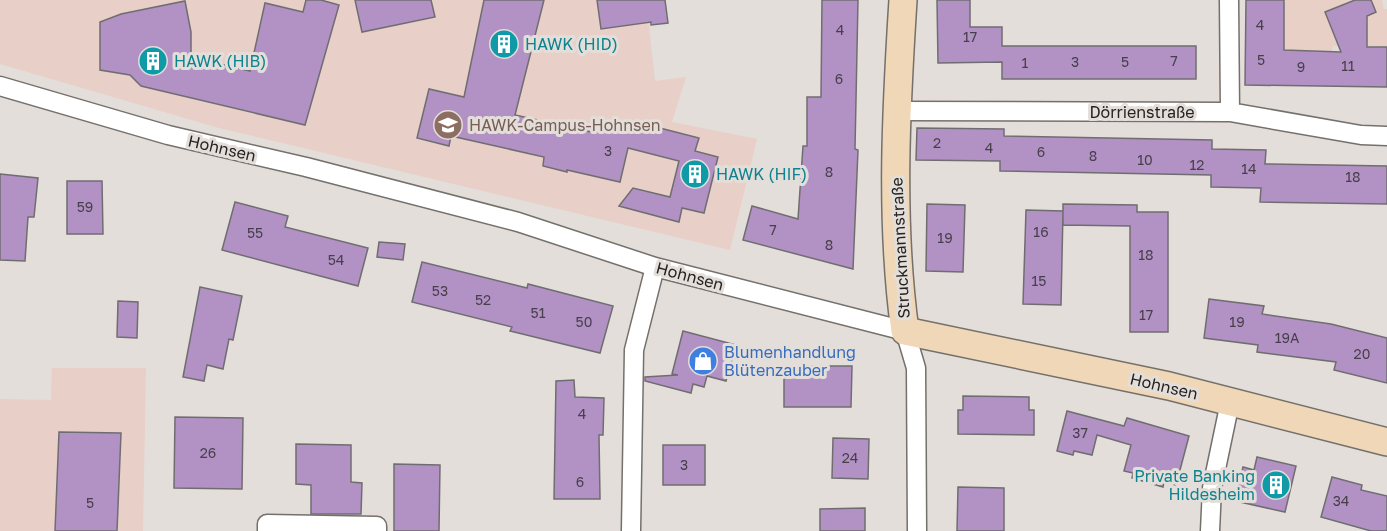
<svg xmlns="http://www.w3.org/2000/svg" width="1387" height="531" font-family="'Golos Text',sans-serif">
<rect width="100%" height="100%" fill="#e3ded9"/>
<path fill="#e8d0c6" d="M1284,0H1382L1384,9H1387V47L1333,46L1332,51L1284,50Z"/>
<path fill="#e8cfc8" d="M0,0H646L655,81L686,77L672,122L757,139L730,250L219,128L0,64Z
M52,368H146L143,531H0V399L51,400Z"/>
<path fill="#b292c5" stroke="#706d71" stroke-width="1.5" d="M306,0H321L339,5L305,125L141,86L130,75L100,70V22L121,14L185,1L191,32V57L250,71L265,3L303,12Z
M355,0H431L435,17L362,32Z
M484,0H544L515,115L592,132L595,119L642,131L644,124L699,138L695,151L718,157L704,213L682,208L679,222L619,206L633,188L670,197L679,161L628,148L620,182L567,170V172L543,166L544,157L451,136L449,146L417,138L429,89L464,97Z
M597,0H665L668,23L651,25V22L601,29Z
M822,0H858L855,149L858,150L853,269L743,240L752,206L798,219L803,146H807V97H821Z
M937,0H970V27H1002V46H1196V79H1002V62L938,63Z
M1246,0H1284V50L1341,52L1325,12L1355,0H1371L1376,12L1367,16V47H1387V87L1245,85Z
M917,128L1004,129V136L1212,140V149L1266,150L1265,164L1387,166V204L1260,202L1261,188L1211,187V175L1000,171V161L916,160Z
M0,174L38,178L34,217H28L25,261L0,260Z
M67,181H102L103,234H67Z
M235,202L288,216L285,227L368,248L358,286L222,250Z
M927,204L965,205L963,272L926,271Z
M1063,204L1137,205V212H1168V332H1130V226L1063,225Z
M1026,210L1063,211L1061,305L1023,304Z
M379,242L405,244L403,260L377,257Z
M422,262L527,288L528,284L613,306L600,353L510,331L512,327L412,302Z
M200,287L242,296L233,340L229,339L223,369L207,365L204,381L183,377Z
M1209,299L1264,306L1262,314L1331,324L1387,338V383L1334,370L1336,362L1257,352L1258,345L1204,338Z
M118,301L138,302L137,338L117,337Z
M683,331L736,345L726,381L707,376L704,387L693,384L691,393L645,381V377L678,375L672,374Z
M784,366H852L851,407H784Z
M574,380L575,397L604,398L603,435H599L600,499H554L556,381Z
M963,396L1029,397V410H1034V435L958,434V410H963Z
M1067,411L1124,426L1127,418L1189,436L1176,485L1164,482L1163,487L1132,478L1133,473L1124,471L1131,445L1097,435L1092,455L1074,451L1073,455L1057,451Z
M175,417L243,418L242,489L174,488Z
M59,432L121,433L117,531H55Z
M833,438L869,439L868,479L832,478Z
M296,444L351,445V482L362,483L361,514H311V485L296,484Z
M663,445H705V485H663Z
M1257,457L1296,466L1285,512L1235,501L1243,467L1254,470Z
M394,464L440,465L439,531H394Z
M1332,477L1362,485L1361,490L1387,496V531H1371L1321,517Z
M958,487L1004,488V531H957Z
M865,508V531H820V509Z"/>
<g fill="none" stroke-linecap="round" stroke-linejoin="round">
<g stroke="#74706b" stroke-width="21">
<path id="minor" d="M1229,0L1230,112
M0,86L168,135L306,167L518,222L655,267L905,331L916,368L917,531
M896,111L1230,112L1361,135L1387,136
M267,531V524L377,526V531
M631,531L634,350L655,267
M1210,531L1212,488L1230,402"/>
</g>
<g stroke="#74706b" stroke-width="30">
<path id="secondary" d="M903,0C896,110 890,222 905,331L1169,386L1387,442"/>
</g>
<use href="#minor" stroke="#fff" stroke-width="18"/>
<use href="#secondary" stroke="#efd7b7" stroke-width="27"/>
</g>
<defs>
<g id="building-disc" transform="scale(1.5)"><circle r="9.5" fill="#0f9aa8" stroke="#e3ded9"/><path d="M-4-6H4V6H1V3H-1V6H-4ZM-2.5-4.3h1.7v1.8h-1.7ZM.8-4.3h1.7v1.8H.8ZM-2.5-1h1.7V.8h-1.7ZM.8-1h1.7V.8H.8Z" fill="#fff"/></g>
<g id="university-disc" transform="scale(1.5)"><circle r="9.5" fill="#8d6e63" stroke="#e3ded9"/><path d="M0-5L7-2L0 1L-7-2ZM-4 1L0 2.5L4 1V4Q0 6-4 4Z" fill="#fff"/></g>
<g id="shop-disc" transform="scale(1.5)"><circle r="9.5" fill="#3f7fe0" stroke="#e3ded9"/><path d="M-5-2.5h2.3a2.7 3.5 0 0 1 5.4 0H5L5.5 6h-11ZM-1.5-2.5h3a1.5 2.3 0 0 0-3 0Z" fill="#fff"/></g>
</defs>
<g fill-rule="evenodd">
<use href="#building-disc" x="504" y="44"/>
<use href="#building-disc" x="153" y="61"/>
<use href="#university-disc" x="448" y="125"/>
<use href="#building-disc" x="695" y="174"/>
<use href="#shop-disc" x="703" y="361"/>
<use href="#building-disc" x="1276" y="485"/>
</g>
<g text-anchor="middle" stroke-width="6" stroke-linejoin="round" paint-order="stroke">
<g font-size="14" fill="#483f4b">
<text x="1260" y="30">4</text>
<text x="840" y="35">4</text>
<text x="970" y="42">17</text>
<text x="1261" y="65">5</text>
<text x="1174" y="66">7</text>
<text x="1075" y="67">3</text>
<text x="1125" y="67">5</text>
<text x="1025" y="68">1</text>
<text x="1348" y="71">11</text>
<text x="1301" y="72">9</text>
<text x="839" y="84">6</text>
<text x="937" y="148">2</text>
<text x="989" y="153">4</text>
<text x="608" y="156">3</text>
<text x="1041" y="157">6</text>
<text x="1093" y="161">8</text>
<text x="1145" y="165">10</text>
<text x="1197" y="170">12</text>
<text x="1249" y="174">14</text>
<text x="829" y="177">8</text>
<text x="1353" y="182">18</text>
<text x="85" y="212">59</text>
<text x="773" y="235">7</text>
<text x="1041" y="237">16</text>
<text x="255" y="238">55</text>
<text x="945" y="243">19</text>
<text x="829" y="250">8</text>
<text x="1146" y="260">18</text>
<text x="336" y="265">54</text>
<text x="1039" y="286">15</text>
<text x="440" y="296">53</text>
<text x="483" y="305">52</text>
<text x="538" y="318">51</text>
<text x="1146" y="320">17</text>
<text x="584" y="327">50</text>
<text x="1237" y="327">19</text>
<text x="1287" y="343">19A</text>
<text x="1362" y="359">20</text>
<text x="582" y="419">4</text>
<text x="1080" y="438">37</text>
<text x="208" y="458">26</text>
<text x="850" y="463">24</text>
<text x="684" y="470">3</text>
<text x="580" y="487">6</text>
<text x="1341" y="506">34</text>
<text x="90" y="508">5</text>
</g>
<g font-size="16" fill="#0d838f" stroke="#e3ded9" text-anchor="start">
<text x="525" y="50">HAWK (HID)</text>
<text x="174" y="67">HAWK (HIB)</text>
<text x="716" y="180">HAWK (HIF)</text>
<text x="1255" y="482" text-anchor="end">Private Banking<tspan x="1255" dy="18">Hildesheim</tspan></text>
</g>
<g font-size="16" fill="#252322" stroke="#e3ded9">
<text x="1142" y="118">Dörrienstraße</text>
<text transform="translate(222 148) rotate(13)" y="6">Hohnsen</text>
<text transform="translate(900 248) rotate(-93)" y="6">Struckmannstraße</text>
<text transform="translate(690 276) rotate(15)" y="6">Hohnsen</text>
<text transform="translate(1164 386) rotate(13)" y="6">Hohnsen</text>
</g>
<g font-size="16" fill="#785e54" stroke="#e3ded9" text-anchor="start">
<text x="469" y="131">HAWK-Campus-Hohnsen</text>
</g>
<g font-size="16" fill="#366cbe" stroke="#e3ded9" text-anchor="start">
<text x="724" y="358">Blumenhandlung<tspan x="724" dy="18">Blütenzauber</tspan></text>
</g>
</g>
</svg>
